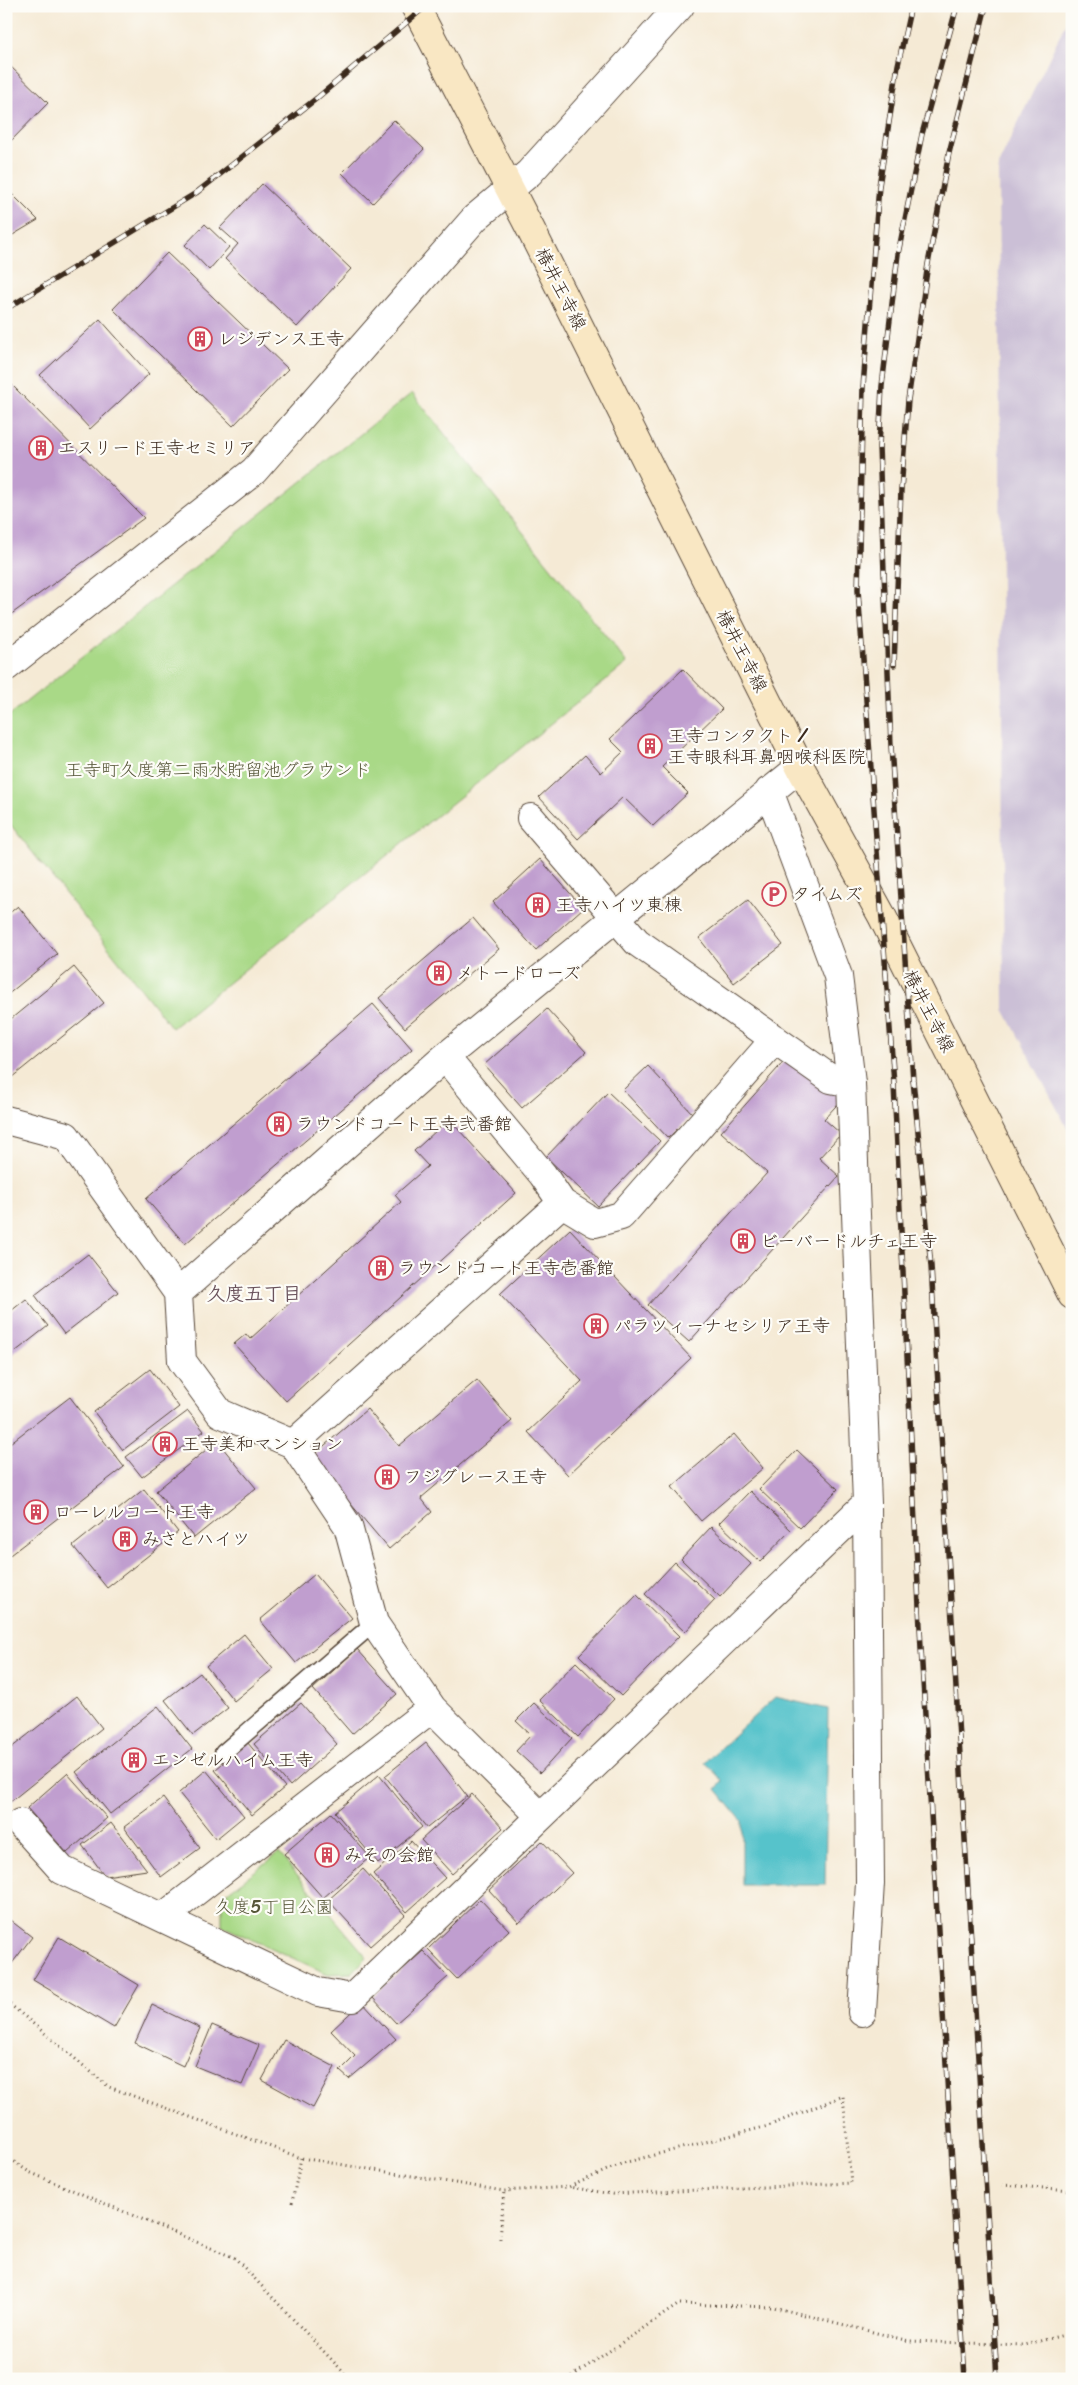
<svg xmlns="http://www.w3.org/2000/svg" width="1078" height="2385" font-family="Sriracha,'Klee One',sans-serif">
<rect width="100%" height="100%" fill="#fdfcf7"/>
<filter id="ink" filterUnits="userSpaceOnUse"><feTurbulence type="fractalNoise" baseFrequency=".02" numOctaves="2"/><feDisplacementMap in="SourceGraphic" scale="10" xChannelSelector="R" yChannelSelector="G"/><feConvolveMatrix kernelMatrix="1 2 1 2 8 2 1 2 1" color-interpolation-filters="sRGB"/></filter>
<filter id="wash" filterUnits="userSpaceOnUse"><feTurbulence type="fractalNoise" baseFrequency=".0096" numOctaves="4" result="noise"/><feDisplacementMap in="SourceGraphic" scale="20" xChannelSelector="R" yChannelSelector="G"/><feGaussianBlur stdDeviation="1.12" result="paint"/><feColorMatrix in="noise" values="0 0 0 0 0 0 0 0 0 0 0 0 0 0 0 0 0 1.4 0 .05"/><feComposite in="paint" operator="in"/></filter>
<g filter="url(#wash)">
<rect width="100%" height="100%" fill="#f5ead5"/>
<path fill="#cbbfd6" d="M1072,10V1137L1004,1009L998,165Z"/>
<path fill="#a9d987" stroke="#728252" d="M412,393L627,663L172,1028L6,819V718Z
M279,1853L367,1957L352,1973L328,1974L222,1926V1896Z"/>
<path fill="#56c3cb" stroke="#487674" d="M775,1697L828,1709L825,1885H742V1821L716,1789L723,1781L705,1762Z"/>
<g id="blocks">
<path fill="#c09ecf" d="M6,62L48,103L6,146Z
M394,120L424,149L373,203L342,173Z
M262,184L351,269L297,327L225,259L238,244L220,228Z
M6,188L38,220L6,239Z
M205,224L229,247L209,270L185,245Z
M167,253L288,369L233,426L113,309Z
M100,319L149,374L90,429L40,375Z
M6,379L144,518L6,618Z
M683,669L722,709L662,767L688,793L653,826L623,797L578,839L539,797L585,755L601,773L623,752L610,739Z
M540,859L583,908L536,950L493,902Z
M748,900L783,945L734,983L699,938Z
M18,906L57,954L6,996V916Z
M473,918L499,949L405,1028L379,998Z
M74,967L104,1003L6,1082V1023Z
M373,1004L412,1049L185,1244L146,1199Z
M547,1009L586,1052L522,1108L484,1065Z
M795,1049L846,1095L824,1119L841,1134L819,1158L839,1176L689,1342L648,1305L767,1173L721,1132Z
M648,1066L693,1114L668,1138L623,1090Z
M608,1092L660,1141L598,1206L546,1157Z
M449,1119L516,1193L286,1401L234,1344L246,1334L250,1339L401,1202L395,1195L428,1166L414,1151Z
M570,1229L691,1358L568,1475L528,1432L582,1381L500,1294Z
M88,1254L118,1292L64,1334L35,1295Z
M26,1299L48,1326L6,1359V1315Z
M150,1369L179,1407L123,1450L94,1412Z
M477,1380L512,1421L421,1498L432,1512L389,1549L311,1457L367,1409L399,1446Z
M70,1397L124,1467L6,1558V1446Z
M188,1411L204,1431L142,1477L126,1457Z
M734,1434L763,1468L701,1521L672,1487Z
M217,1441L256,1488L194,1538L156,1491Z
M797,1450L838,1489L800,1528L759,1489Z
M144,1489L178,1532L107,1588L73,1546Z
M750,1491L791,1530L760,1562L719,1523Z
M711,1527L751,1564L720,1597L681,1559Z
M675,1562L715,1600L685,1632L645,1594Z
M315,1574L352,1618L296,1663L260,1620Z
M637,1595L679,1636L621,1696L579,1655Z
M244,1634L273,1669L234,1701L206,1666Z
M357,1649L397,1694L352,1734L313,1689Z
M576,1662L614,1699L578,1737L539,1700Z
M200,1673L228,1708L193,1735L165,1700Z
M77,1696L102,1728L10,1802L6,1797V1752Z
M301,1703L337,1744L290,1786L254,1744Z
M534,1703L572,1738L540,1773L516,1751L531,1735L516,1721Z
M158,1706L192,1749L110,1814L76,1772Z
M247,1742L285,1787L252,1815L215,1770Z
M426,1743L467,1796L427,1828L385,1776Z
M206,1770L244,1816L216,1839L179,1793Z
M67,1773L107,1818L67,1853L27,1808Z
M379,1775L422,1827L378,1863L335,1812Z
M472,1794L503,1828L452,1874L421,1840Z
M163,1798L200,1848L161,1877L124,1827Z
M331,1813L370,1857L323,1898L284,1854Z
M111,1823L147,1870L105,1876L82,1845Z
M411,1841L445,1878L407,1912L373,1874Z
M542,1841L572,1873L519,1923L489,1890Z
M363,1869L405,1915L370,1946L328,1900Z
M480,1899L509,1930L457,1979L428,1949Z
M6,1917L32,1937L7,1970L6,1969Z
M59,1937L139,1985L114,2028L33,1980Z
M423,1951L448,1977L396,2023L372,1997Z
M362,2002L396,2039L349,2079L340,2071L355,2056L331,2031Z
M152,2005L200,2028L183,2066L135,2043Z
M212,2025L259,2045L242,2085L195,2066Z
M284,2040L335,2067L313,2108L262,2080Z"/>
</g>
</g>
<g filter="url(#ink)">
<use href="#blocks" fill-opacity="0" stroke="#574739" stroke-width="1"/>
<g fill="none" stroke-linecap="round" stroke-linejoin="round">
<g stroke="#574739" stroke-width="19">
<path id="lane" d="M223,1753L374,1623"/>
</g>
<g stroke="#574739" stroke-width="30">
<path id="street" d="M6,667L254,471L475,218L529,173L680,6
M769,791L838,976L851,1083L867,1503L870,1883L862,2012
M531,818L637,942L831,1079L851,1083
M445,1057L543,1175L562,1203L595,1223L621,1216L775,1039
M6,1120L66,1136L178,1293L182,1361L220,1413L293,1444L348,1526L374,1623L432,1708L540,1816
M178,1293L445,1057L800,767
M293,1444L562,1203
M20,1823L62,1870L318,1992L352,1998L867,1503
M163,1917L432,1708"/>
</g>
<g stroke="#574739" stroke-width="30">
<path id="secondary" d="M415,6L531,230L800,767L882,916L1072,1295"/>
</g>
<path stroke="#574739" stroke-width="3" stroke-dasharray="1 4" stroke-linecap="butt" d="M6,2001L109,2087L301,2158L504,2191L569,2187L623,2163L768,2126L843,2096L851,2183L612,2194L569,2187
M6,2156L29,2172L235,2258L350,2379
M1002,2185L1072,2190
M292,2203L301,2158
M500,2239L504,2191
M568,2379L679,2304L773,2307L909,2341L1024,2345L1072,2333"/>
<use href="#lane" stroke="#fff" stroke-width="16"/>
<use href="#street" stroke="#fff" stroke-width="28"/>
<use href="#secondary" stroke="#f9e7c3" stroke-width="28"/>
<g stroke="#3b2a1e" stroke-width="5.5">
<path id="rail" d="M911,6L898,65L879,186L863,387L858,590L894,1084L921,1648L965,2379
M957,6L922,134L898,254L882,386L879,447L891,746L913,1080L931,1266L997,2379
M6,309L196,193L317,98L426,6
M894,665L901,490L908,400L928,264L949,153L986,6"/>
</g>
<use href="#rail" stroke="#fdfcf7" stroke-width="4" stroke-dasharray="11" stroke-linecap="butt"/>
</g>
</g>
<defs>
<g id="building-ring" transform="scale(1.25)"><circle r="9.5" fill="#fdfcf7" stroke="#d1495b" stroke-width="1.5"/><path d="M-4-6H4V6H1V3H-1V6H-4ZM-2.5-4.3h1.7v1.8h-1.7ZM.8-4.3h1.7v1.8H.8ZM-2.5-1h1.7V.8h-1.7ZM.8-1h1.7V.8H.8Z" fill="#d1495b"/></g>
<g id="parking-ring" transform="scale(1.25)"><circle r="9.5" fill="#fdfcf7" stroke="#d1495b" stroke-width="1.5"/><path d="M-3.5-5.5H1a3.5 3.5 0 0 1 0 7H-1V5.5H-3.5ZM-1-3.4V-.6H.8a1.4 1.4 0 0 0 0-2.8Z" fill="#d1495b"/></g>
</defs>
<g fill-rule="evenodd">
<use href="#building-ring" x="200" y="339"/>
<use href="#building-ring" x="41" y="448"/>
<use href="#building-ring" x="650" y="746"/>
<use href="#parking-ring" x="774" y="894"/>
<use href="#building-ring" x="538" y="905"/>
<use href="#building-ring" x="439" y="973"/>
<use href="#building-ring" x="279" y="1124"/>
<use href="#building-ring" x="743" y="1241"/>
<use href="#building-ring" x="381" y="1268"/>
<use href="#building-ring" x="596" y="1326"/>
<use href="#building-ring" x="165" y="1444"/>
<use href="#building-ring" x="387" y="1477"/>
<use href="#building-ring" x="36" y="1512"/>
<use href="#building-ring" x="125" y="1539"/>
<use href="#building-ring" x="134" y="1760"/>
<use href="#building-ring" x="327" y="1855"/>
</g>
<g text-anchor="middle" stroke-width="4.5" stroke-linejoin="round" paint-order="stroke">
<g font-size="18" fill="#3b2a1e" stroke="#fdfcf7">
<text transform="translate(561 289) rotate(63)" y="6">椿井王寺線</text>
<text transform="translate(742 651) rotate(63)" y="6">椿井王寺線</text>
<text transform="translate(929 1011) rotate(63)" y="6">椿井王寺線</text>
</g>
<g font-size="18" fill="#3b2a1e" stroke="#fdfcf7" text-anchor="start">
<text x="218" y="345">レジデンス王寺</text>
<text x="58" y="454">エスリード王寺セミリア</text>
<text x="668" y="742">王寺コンタクト /<tspan x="668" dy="21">王寺眼科耳鼻咽喉科医院</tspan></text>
<text x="792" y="900">タイムズ</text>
<text x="556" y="911">王寺ハイツ東棟</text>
<text x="456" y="979">メトードローズ</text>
<text x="296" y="1130">ラウンドコート王寺弐番館</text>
<text x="760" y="1247">ビーバードルチェ王寺</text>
<text x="398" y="1274">ラウンドコート王寺壱番館</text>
<text x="614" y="1332">パラツィーナセシリア王寺</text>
<text x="182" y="1450">王寺美和マンション</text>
<text x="404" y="1483">フジグレース王寺</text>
<text x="54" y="1518">ローレルコート王寺</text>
<text x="142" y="1545">みさとハイツ</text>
<text x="152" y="1766">エンゼルハイム王寺</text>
<text x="344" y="1861">みその会館</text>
</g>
<g font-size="18" fill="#565638" stroke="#fdfcf7">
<text x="218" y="776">王寺町久度第二雨水貯留池グラウンド</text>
<text x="274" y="1913">久度5丁目公園</text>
</g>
<g font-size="19" font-weight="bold" fill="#6a535c" stroke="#fdfcf7">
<text x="254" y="1300">久度五丁目</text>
</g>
</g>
<rect width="1078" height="2385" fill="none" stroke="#fdfcf7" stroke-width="25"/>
</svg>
